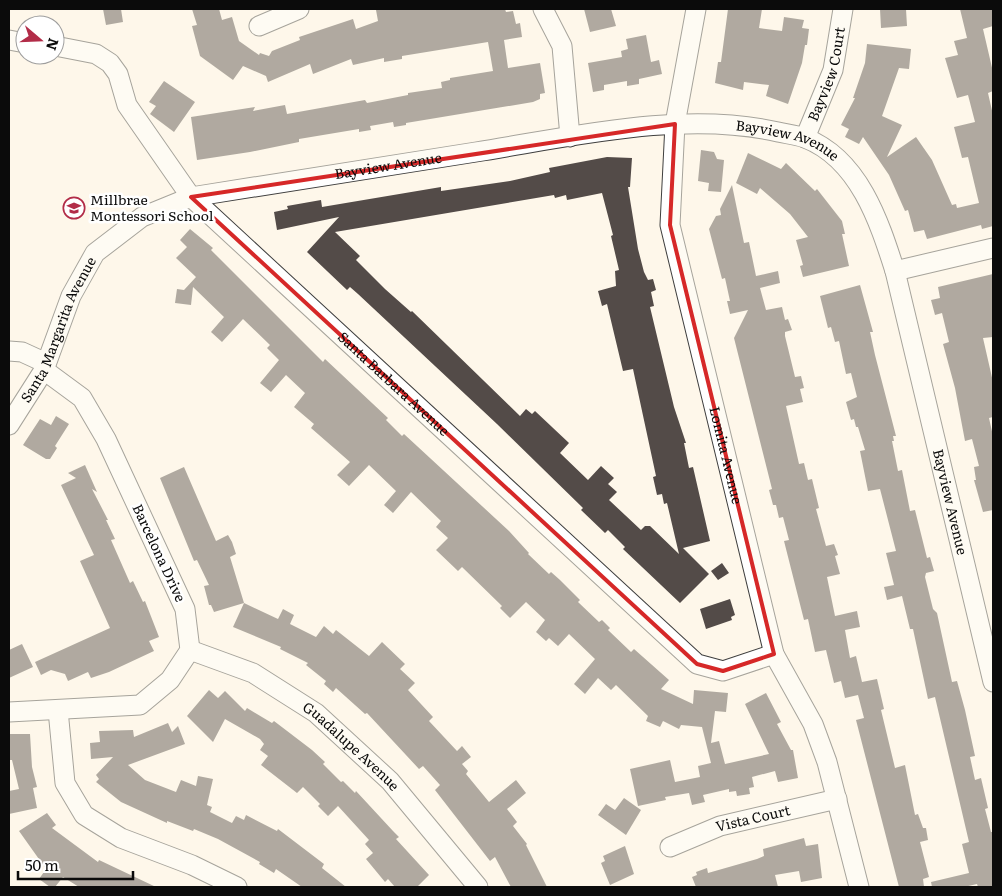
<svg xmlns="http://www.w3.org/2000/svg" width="1002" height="896" font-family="Literata,serif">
<rect width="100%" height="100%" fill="#fef7ea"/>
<path fill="#534b48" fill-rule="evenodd" d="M103,9H121L123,22L106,25Z
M192,9H219L222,20L232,17L239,41L259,55L260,53L269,56L272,51L300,40L299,37L353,19L356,29L378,21L376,10L505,9L506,12L513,11L516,24L520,23L522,37L504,40L508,68L540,63L545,93L540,94V99L533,102L406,123V125L394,127L393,122L370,126L371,130L359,132V129L299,139V142L250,152L197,160L191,117L255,107L253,111L285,105L287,114L365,100L367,103L408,95V93L442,88L441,82L450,80V78L493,71L488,42L402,56V59L384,62V58L353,65L351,59L313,74L310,64L268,82L266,76L243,66L233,80L200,56L192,26L197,25Z
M584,9H611L616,26L590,32Z
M728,9H762L759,28L782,31L784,17L804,20L802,28L809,29L807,45H805L802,63L788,104L766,96L769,85L744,82L743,90L715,83L718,62H721Z
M880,9H906L907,26L881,28Z
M960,9H993V26L983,29L993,72V91L988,93L993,115V226L982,229L981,225L927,239L924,230L914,232L908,210L905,211L889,175L863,137L859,144L845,137L849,129L841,125L855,98H853L865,63L867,44L911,49L909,69L899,68L882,116L902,125L887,157L916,137L932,160L952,205L956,204L957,208L979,203L968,157L962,158L954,127L975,122L968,95L957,98L945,58L958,55L954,41L967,38Z
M646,35L651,62L659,60L662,74L639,79V84L627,86V81L604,85V90L593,92L588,63L622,57L621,51L628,49L626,39Z
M164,81L195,102L174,132L150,114L156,106L149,102Z
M701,150L714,152L717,159L724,160L721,192L708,191L709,183L698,181Z
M748,153L781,169L786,163L815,191L817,189L842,221L845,234H842L849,266L803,277L800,266L803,265L796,240L808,237L790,214L760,188L757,194L736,183Z
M607,157L632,158L630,187H628L638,249L644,272L648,280L653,279L656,290L651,292L654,306L650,307L674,407L686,443H684L689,468L693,467L710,541L683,548L709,574L680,603L623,549L625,547L608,530L605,533L581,510L583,508L497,424L358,294L350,287L347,290L307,252L339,217L277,230L274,212L288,209L287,206L321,200L322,207L441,187V191L510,181L550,172L549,168ZM602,193L613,235L611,236L619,270L615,271L616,286L598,291L602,306L607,304L623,371L633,369L656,476L653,477L657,495L662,494L664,504L667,503L679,554L650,526H645L641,530L609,500L617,492L608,484L614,478L601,466L588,480L560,453L569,443L535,411L532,414L526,409L520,416L412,311L411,312L385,289L356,260L360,256L335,232L554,195L555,198L566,195L567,200Z
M732,185L744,243L749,242L756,276L778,271L780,283L760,288L766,310L782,307L785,320L788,319L792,330L785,332V336L795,377L801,376L804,388L800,389L803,402L786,406L799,464L804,463L808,480L812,479L819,508L816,509L826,546L834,544L838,555L835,556L840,574L827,577L835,616L857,611L860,627L845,630L850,658L856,656L862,682L877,679L884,709L881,710L895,768L905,765L915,815L918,814L923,828H926L928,840L920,842L929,877L923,879L924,887H899L856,720L864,718L858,695L845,698L841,681L834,683L826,650L815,652L808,619L804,620L784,541L789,540L783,517L779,518L776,505H773L769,490L772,489L734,338L748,310L730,314L727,301H730L725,278L722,279L709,229L716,216L721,215L720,209Z
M190,229L213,248L211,250L323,362L325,359L388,418L386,420L402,436L404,434L509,531L529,553L528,554L549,574L551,572L560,580L580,600L578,602L599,622L602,620L610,628L608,630L631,652L634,649L669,680L661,689L693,704L694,690L728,693L726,712L715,711L711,743L719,741L725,764L769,754L745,704L766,693L781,722L777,724L791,750H793L798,778L778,782L775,771L752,777L754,787L749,788L750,794L737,796L736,791L729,792V789L703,795L705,802L692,805L689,793L665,797L666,800L638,806L630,769L670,760L675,782L700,777L698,766L711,763L702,727L681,725L679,729L663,721L660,727L646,721L648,716L616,685L611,690L598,678L585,694L574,684L595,659L569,634L558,646L549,638L546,641L536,632L545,620L526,602L510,618L500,608L502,606L462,567L458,571L436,550L448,538L436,527L441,521L411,492L393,513L384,505L396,491L369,465L349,486L337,475L350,462L311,428L314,424L294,407L305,393L286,375L271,392L260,383L279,360L267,348L270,345L243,319L222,342L211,332L224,317L193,287L191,305L175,303L177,289L184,290L196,277L176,258L187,247L180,240Z
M993,274V337L983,338L993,382V417L989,418L993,436V510L983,512L974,480H976L974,467L979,466L972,439L965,441L955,388L943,344L949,342L942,313L935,315L931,300L940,298L938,287Z
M860,285L873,332H870L875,355L896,436H893L894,441H892L898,471L902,470L910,511L915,510L927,558L930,557L934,571L926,573L925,577L933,609L937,613L952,682L957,681L965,710L975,756L970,757L975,780L981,778L988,808L985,809L991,832H993V887H978L977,884L964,887H932L931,882L969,873L962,844L969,842L935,697L928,699L913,629H910L902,596L887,600L884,587L894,585L886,553L896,551L880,489L868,491L860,451L865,450L858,427H856L854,419L851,420L846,402L857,397L851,373L846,374L839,341L835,342L831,327L828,328L820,296Z
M56,416L69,424L55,446L57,448L50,459H46L23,445L40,419L51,425Z
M85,465L97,492L92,489L108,520H106L115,539L111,540L130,583L133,581L143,602L145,601L159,637L149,641L154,651L109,672L91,678L88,672L68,681L65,674L51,670L41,675L35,662L110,628L80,561L94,555L61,485L76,478L68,473Z
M184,467L216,541L228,535L232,542L236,554L230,557L244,603L214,612L211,605H209L204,586L209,585L197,560L194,561L160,478Z
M722,563L729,573L718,580L711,571Z
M730,599L735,615L731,617L732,620L706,629L700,609Z
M244,603L278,619L283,609L294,615L290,624L316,637L324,626L333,634L336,630L369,656L382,642L405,664L400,669L415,683L408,690L433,717L429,721L457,751L462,746L471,757L462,764L468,771L466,774L489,802L516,780L526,793L507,809L517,822L513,826L527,844L526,845L547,887H511L495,857L490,861L435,790L440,785L423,766L419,769L367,713L365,714L336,688L333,692L324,684L326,681L306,665L308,663L280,649L281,647L233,627Z
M22,644L33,667L9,678V650Z
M209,690L218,698L225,691L245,711L247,708L272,723L274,721L312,750L325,762L323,764L341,782L343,781L355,793L356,791L393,831L399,837L396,839L429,875L417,887H395L388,879L385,882L366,859L373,853L365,844L369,840L338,806L328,816L318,806L320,804L303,787L297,793L261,765L268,756L260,750L264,744L260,739L225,719L213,742L187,716Z
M168,723L172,732L178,726L185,744L128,765L145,780L176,792L181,780L196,786L198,776L213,779L207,805L212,807L210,812L232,823L236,816L244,820L246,815L277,831L278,829L324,864L322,868L346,887H302L276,869L274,873L259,864L260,862L218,839L194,829L193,831L167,821V823L121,802L96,782L99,779L96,775L113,757L91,759L90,743L100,742L99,731L133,730L134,737Z
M9,734H30L32,767L37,787L33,788L37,808L9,814V791L19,789L12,760H9Z
M624,798L641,810L626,835L598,815L606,804L615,810Z
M47,813L56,825L52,828L98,862L99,860L156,887H79L63,877L55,887H50L39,879L46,869L19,831Z
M804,838L806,846L818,844L822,878L801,882L799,871L775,875L778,887H696L692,877L697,875L696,872L707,868L708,873L757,859L764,856L763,849Z
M625,846L634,874L610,885L601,863L605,861L603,856Z"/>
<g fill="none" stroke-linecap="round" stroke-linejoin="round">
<g stroke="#3e3e3e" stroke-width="21">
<g id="minor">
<path d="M543,9L562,46L570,137"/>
<path id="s1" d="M696,9L675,124L670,225L774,654L813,724L827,762L859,887"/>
<path d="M259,26L299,9"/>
<path d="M9,40L25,43"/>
<path id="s2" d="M55,46L96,54L110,63L118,74L127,105L191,197L697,664L723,671L774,654"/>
<path id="s3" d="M805,138L833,70L843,9"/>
<path d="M895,271L993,248"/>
<path d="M9,351L22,352L46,363"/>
<path id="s4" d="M9,425L44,370L71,296L95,253L142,217L191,197C286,182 381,167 476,152C571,137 683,110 778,132C787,134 797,135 805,138C859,159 879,221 895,271L993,682"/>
<path id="s5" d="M190,650L253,673L316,713L390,781L478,887"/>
<path d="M58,710L65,783L84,815L121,838L192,865L237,887"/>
<path d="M9,712L140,705L170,680L190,650L185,609L106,439L82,398L44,370"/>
<path id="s6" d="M670,847L720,826L837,799"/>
</g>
</g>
<use href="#minor" stroke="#fff" stroke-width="19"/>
</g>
<path d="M0 0H1002V896H0ZM675,124L670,225L774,654L723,671L697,664L191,197Z" fill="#fef7ea" fill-opacity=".55" fill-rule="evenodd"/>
<path fill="none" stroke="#d62828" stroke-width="4" stroke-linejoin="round" d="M675,124L670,225L774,654L723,671L697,664L191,197Z"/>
<defs>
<g id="school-ring" transform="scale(1.125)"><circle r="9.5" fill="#fff" stroke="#b22c48" stroke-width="1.5"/><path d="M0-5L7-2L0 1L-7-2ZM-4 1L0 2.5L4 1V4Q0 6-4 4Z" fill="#b22c48"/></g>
</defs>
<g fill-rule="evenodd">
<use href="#school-ring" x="74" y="208"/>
</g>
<g text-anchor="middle" stroke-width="5" stroke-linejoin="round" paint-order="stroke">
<g font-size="14" fill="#0b0b0b" stroke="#fff">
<text dy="5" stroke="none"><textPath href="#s3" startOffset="68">Bayview Court</textPath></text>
<text dy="5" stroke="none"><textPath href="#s4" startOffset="910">Bayview Avenue</textPath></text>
<text dy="5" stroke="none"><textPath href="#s4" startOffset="505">Bayview Avenue</textPath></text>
<text dy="5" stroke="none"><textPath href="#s4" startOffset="108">Santa Margarita Avenue</textPath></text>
<text dy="5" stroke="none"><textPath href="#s2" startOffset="492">Santa Barbara Avenue</textPath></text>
<text dy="5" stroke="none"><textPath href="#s1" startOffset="455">Lomita Avenue</textPath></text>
<text dy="5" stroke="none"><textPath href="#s4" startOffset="1330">Bayview Avenue</textPath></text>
<text transform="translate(159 553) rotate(65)" y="5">Barcelona Drive</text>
<text dy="5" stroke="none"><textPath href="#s5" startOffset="190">Guadalupe Avenue</textPath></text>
<text dy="5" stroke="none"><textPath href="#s6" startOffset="88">Vista Court</textPath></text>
</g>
<g font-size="14" fill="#0b0b0b" stroke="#fff" text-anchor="start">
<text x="90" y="205">Millbrae<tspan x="90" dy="16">Montessori School</tspan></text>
</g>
</g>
<rect width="1002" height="896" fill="none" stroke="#0b0b0b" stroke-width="20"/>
<g transform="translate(40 40) rotate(109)"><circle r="24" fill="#ffffff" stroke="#9d9d9d"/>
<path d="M0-4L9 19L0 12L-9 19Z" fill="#b22c48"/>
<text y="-8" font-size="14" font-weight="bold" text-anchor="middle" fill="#0b0b0b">N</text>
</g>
<path d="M18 871v8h115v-8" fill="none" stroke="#0b0b0b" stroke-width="2.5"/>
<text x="25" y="871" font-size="15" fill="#0b0b0b" stroke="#ffffff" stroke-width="4" paint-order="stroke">50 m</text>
</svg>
